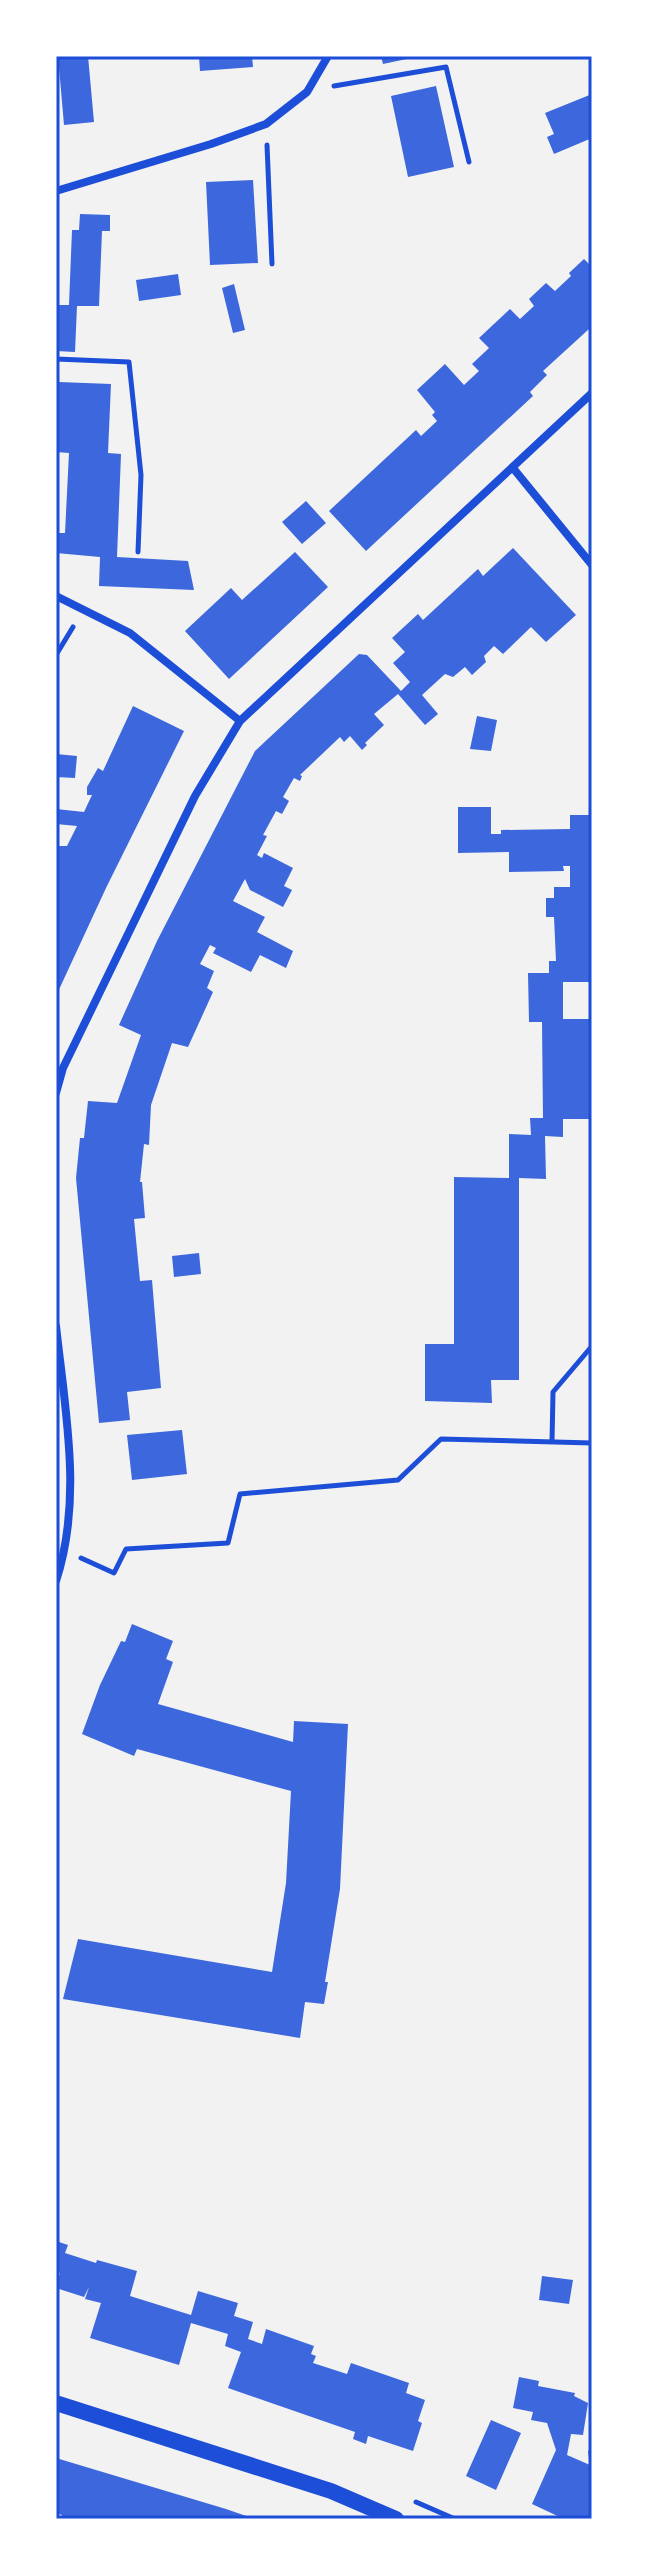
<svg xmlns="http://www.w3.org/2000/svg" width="648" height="2575" font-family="Signika,sans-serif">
<rect width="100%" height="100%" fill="#f2f2f2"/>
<path fill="#3d67dc" d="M58,56H88L94,122L64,125Z
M199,56H252L253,67L200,71Z
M381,56H416V57L383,64Z
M436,86L454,167L408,177L391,96Z
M592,94V138L554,154L547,137L554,134L545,113Z
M253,180L258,263L210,265L206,182Z
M80,214L110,215V231H102L99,306H77L75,352L56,351V305H69L72,230H79Z
M584,259L592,267V332L589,329L543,371L547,375L530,392L533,396L366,551L329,511L416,430L421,436L437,421L432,415L435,412L417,390L445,364L464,385L479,371L472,364L489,348L479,338L510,309L520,319L534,306L529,299L546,283L555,291L571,276L569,273Z
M178,274L181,295L139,301L136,280Z
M234,284L245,330L233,333L222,288Z
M59,382L111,384L108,453L121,454L117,557L188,561L194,590L99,586L100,557L56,553V533H65L69,453L56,452Z
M306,501L326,523L302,544L282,522Z
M513,548L576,615L546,642L531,627L503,654L494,646L484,656L486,662L472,675L465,667L453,677L445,674L422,695L438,714L425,725L398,694L374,714L384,725L365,743L367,745L362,750L350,736L344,742L340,737L300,775L302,776L300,781L294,778L283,797L289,801L282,814L276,811L263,835L267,836L257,855L262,858L264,853L293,868L284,886L292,890L283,907L250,890L245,879L233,901L265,917L257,932L293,951L286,968L260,955L251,972L213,953L216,948L210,945L200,964L214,971L207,988L213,992L188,1047L172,1043L151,1105L149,1145L144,1144L140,1182H142L145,1218L134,1219L140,1281L152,1280L161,1388L127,1392L130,1420L99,1423L76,1178L80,1138H84L88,1101L117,1103L141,1035L119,1025L157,941L255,751L359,654L367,655L401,691L410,682L393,663L405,652L392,638L418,614L423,620L478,569L483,576Z
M295,552L328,587L229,679L185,631L231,588L242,600Z
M133,706L184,731L106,888L56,996V852L59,846H67L77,826L56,824V809L84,812L92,795H87V787L98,768L103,771Z
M477,716L497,720L491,751L470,749Z
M56,754L77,756L75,778L56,777Z
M458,807H491V834H501V830L570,829V815H592V982H563V1019H592V1119H563V1137L545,1136L546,1179L519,1178V1380H491L492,1403L425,1401V1344H454V1177L509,1178V1134L531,1135L530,1118H543L542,1022H529L528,973H549V961H556L554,917H546V898H554V887H570V866H563L564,871L509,872V852L458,853Z
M199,1253L201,1274L174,1277L172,1256Z
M182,1430L187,1474L132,1480L127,1435Z
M132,1624L173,1641L166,1659L173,1662L158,1704L293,1742L294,1721L348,1724L340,1889L325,1982H328L324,2004L305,2002L300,2038L63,1999L78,1939L272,1972L286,1883L291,1791L137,1749L134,1756L82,1734L100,1685L121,1641L125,1642Z
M56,2241L68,2245L65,2253L96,2263L97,2260L137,2271L130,2296L191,2315L198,2291L238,2303L234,2316L253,2322L248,2339L262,2344L266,2329L314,2346L311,2354L316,2356L313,2363L347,2374L351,2363L409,2383L406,2393L425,2400L418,2421L422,2423L413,2451L368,2436L366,2444L353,2439L355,2432L228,2388L241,2352L225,2346L228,2334L191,2323L179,2365L90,2338L101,2303L85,2299L89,2287L84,2297L56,2288L60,2273L56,2272Z
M542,2276L573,2280L569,2304L539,2300Z
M519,2377L539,2381L538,2386L575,2393L574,2396L588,2403L583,2435L571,2434L567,2455L590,2465L588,2451L592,2449V2519H564L532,2504L556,2450L547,2423L531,2420L533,2412L513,2408Z
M491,2420L521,2433L496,2490L466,2476Z
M56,2458L226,2509L255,2519H61L62,2515L56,2513Z"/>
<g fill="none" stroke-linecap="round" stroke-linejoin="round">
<path stroke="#1d4ed8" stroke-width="5" d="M334,86L446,67L469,162
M267,145L272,264
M56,359L129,362L141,475L138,552
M56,655L73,627
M552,1442L553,1392L592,1346
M81,1558L114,1573L126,1549L228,1543L240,1494L398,1480L441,1439L592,1443
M416,2502L455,2519"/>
<path stroke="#1d4ed8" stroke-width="8" d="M56,191L211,144L266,124L307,92L328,56
M513,468L592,565
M56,596L130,633L240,721
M56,1093L63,1068L195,796L240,721L592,393
M56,1326C65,1410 83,1499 56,1581"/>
<path stroke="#1d4ed8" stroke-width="16" d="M56,2403L331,2491L396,2519"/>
</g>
<rect width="648" height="2575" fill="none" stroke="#ffffff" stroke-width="116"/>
<rect x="58" y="58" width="532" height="2459" fill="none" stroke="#1d4ed8" stroke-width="3"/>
</svg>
